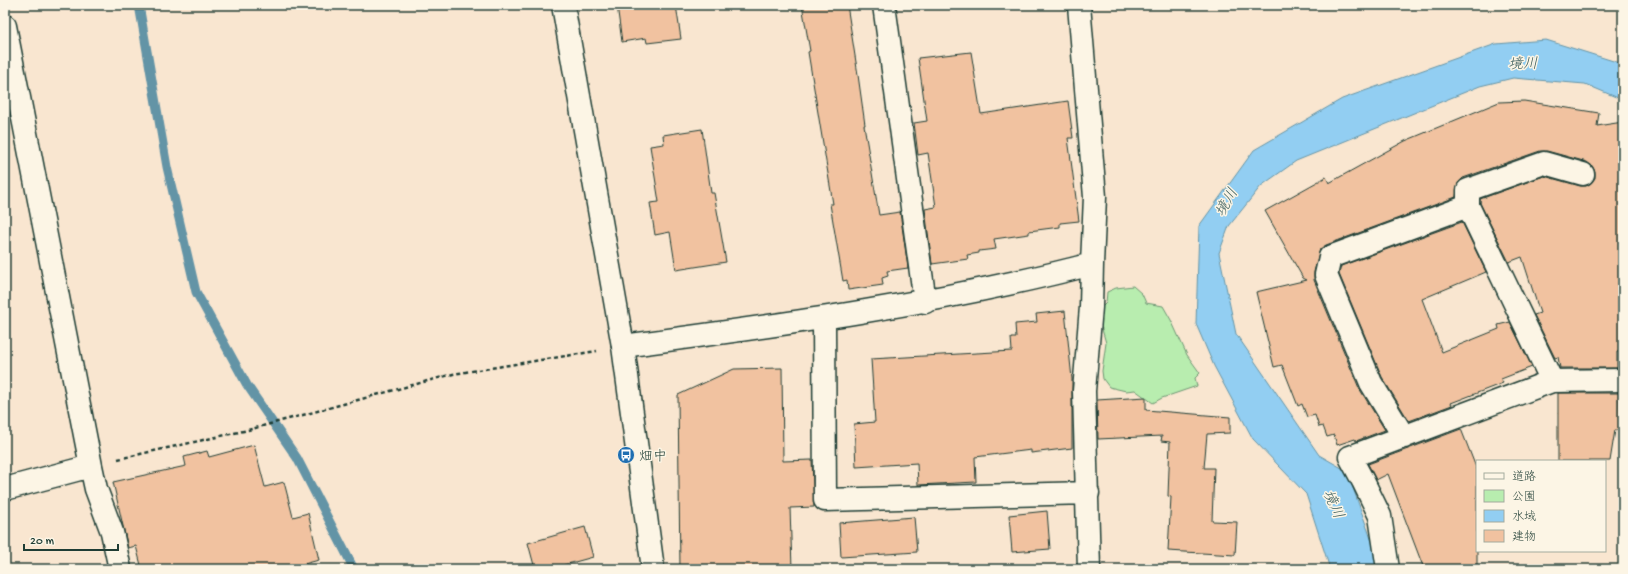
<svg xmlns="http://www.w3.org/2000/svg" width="1628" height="574" font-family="'Gochi Hand','Klee One',sans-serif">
<rect width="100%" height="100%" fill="#f9e6d0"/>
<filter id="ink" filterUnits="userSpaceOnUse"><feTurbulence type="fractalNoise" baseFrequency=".025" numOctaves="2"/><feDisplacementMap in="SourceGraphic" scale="8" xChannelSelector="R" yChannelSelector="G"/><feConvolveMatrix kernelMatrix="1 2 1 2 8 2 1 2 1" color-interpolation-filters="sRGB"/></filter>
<g filter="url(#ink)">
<path fill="#b8edaf" stroke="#6c9572" d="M1133,286L1142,294L1146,303L1163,306L1171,320L1187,355L1200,373L1195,378L1197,386L1162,398L1153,403L1135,390L1126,391L1109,387L1103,379L1102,371L1106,343L1097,312L1106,303L1107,292L1116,288Z"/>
<path fill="#92cef2" stroke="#6494a6" d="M1546,40L1623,64V100L1585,84L1513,78L1480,86L1296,161L1261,186L1229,226L1219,253L1236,334L1319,455L1347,471L1376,553V569H1330L1306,494L1253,439L1214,366L1196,324L1199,226L1254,150L1342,99L1496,44Z"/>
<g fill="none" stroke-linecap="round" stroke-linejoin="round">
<path stroke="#6494a6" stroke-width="9" d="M139,5L167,167L196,292L247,385L297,458L354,569"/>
</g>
<path fill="#f1c2a0" stroke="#1f3d34" d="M617,5H676L681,39L647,43L646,38L622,42Z
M802,5H847L858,75L865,125H864L879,215L900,212L908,268L887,271L888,276L882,278L883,285L848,290L847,280L843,281L830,204H833L808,52L810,51Z
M971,52L981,114L1068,101L1073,138H1068L1079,221L1060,223V227L1029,231V234L994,239L996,249L979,251V253L967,255L968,259L932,264L925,209L936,207L928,153L918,155L914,123L927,121L918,58Z
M1524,101L1599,113L1597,126L1623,122V351L1617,352V368H1560L1558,357L1555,358L1534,315L1540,313L1522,257L1509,262L1480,203V199L1544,176L1580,186H1586L1591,183L1595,178V171L1592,166L1587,162L1547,151H1540L1463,178L1458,183L1456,197L1326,245L1320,249L1314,272V280L1359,388L1385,430L1356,441L1355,439L1337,445L1334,435L1327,437L1323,426L1319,427L1315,415L1307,417L1302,404L1298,406L1282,365L1274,367L1256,292L1307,280L1303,278L1265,211L1326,177L1329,183L1405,141L1499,102Z
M702,129L711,193H714L726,262L676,270L670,232L655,235L650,203L659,202L650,146L664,144L663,135Z
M1462,222L1486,272L1422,299L1442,352L1499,329L1498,325L1510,322L1532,367L1501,379L1503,383L1451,403L1452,405L1409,421L1382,377L1339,274L1341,266Z
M1065,311L1072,379V448L1031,453V450L975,457L976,482L918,485L917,463L856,467L854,424L875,422L871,359L1012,351L1011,338H1016L1015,324L1037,322L1036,314Z
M782,368L783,461L812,460L814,507L790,508L792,569H680L678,395L734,369Z
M1558,393H1619L1621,430H1615L1610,461H1558Z
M1146,397V410L1230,417V433L1207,434L1204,468H1214L1212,521L1237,522L1235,555L1168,551L1171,497L1168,496L1170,442L1161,441L1162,436L1098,439L1097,400Z
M1461,429L1477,470V569H1424L1388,474L1376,480L1368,464Z
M254,445L265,487L284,482L293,517L308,513L319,560L304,564L305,569H142L136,546L128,548L113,482L186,466L184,457L207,451L209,457Z
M1047,511L1050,549L1012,552L1009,515Z
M914,517L917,552L841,557L839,523Z
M585,527L593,557L564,565L565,569H535L528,543Z"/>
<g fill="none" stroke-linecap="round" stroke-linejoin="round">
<g stroke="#1f3d34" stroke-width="25">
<path id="minor" d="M884,5L925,302
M5,26L91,466L96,489L112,532L120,569
M1468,206L1552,381
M824,319L825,500L1088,493
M623,346C781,325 938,304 1092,264L1095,197L1079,5
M1404,437L1371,383L1326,275L1330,257L1468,206V190L1544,163L1583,174
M5,489L91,466
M1089,569L1084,391L1091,307L1092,264
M1388,569L1380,516L1363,481L1350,457L1552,381L1623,380"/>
</g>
<g stroke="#1f3d34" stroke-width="25">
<path id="tertiary" d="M563,5L623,346L653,569"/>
</g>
<path stroke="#1f3d34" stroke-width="2.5" stroke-dasharray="4 3" stroke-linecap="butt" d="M118,459L248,430L453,374L597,351"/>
<use href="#minor" stroke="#fcf5e5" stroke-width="22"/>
<use href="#tertiary" stroke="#fcf5e5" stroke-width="22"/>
</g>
</g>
<defs>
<g id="bus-disc" transform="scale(0.9)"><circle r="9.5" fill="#1f6fb2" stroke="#fcf5e5"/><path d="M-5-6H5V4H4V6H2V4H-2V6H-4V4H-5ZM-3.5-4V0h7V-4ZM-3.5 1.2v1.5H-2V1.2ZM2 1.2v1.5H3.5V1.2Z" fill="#fff"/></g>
</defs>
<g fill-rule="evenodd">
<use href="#bus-disc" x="626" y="455"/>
</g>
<g text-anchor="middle" stroke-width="3" stroke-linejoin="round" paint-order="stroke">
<g font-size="14" fill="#1f3d34" stroke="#fcf5e5" text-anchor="start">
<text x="639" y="460">畑中</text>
</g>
<g font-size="15" font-style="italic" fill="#365a5a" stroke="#fcf5e5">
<text transform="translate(1523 63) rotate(-1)" y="5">境川</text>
<text transform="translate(1226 202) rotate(-60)" y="5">境川</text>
<text transform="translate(1334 504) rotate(66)" y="5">境川</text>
</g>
</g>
<rect width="1628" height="574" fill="none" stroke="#fcf5e5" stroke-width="20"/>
<rect x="10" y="10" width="1608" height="554" fill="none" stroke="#1f3d34" stroke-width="1.5" filter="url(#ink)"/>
<rect x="1476" y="460" width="130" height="92" fill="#fcf5e5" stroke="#a4ab9e"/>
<rect x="1484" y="473" width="20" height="6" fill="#fcf5e5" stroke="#a4ab9e"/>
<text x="1512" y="480" font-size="12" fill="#1f3d34">道路</text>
<rect x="1484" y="490" width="20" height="12" fill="#b8edaf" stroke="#a4ab9e"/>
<text x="1512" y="500" font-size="12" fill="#1f3d34">公園</text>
<rect x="1484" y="510" width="20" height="12" fill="#92cef2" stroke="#a4ab9e"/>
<text x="1512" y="520" font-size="12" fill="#1f3d34">水域</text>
<rect x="1484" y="530" width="20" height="12" fill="#f1c2a0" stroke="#a4ab9e"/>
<text x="1512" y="540" font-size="12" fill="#1f3d34">建物</text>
<path d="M24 544v6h94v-6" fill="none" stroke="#1f3d34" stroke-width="2"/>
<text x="30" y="544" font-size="12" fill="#1f3d34" stroke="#fcf5e5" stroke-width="3" paint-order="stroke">20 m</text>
</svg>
